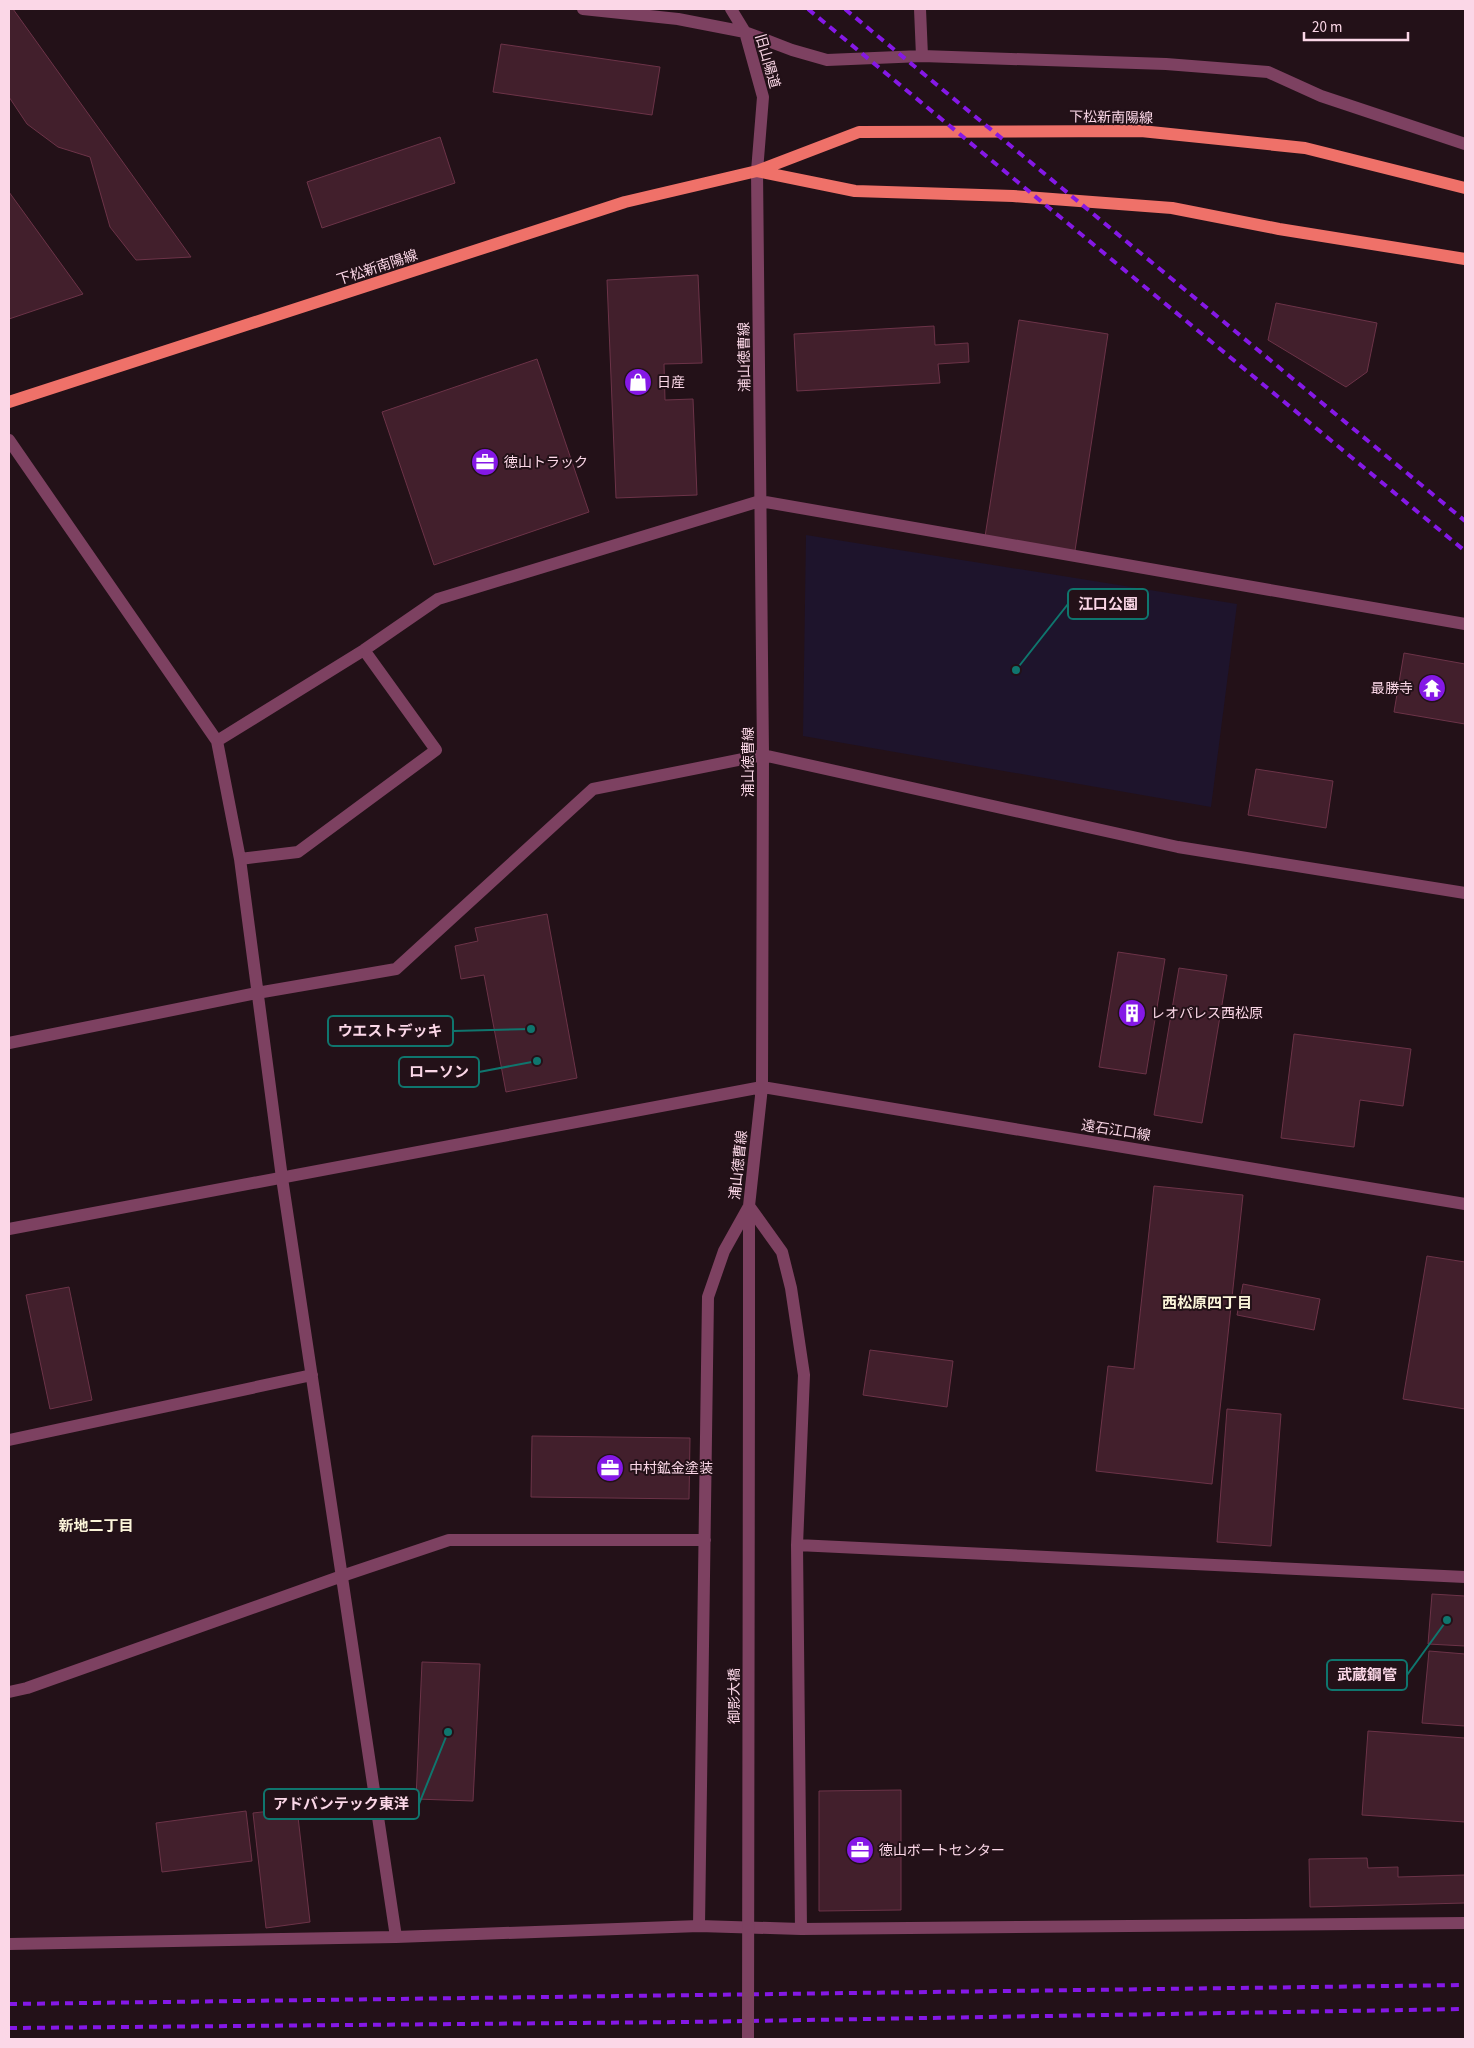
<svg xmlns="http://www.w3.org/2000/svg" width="1474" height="2048" font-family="'Source Sans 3','Noto Sans JP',sans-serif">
<rect width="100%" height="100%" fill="#231118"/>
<path fill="#1e142c" d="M806,535L1237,604L1211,807L803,736Z"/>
<path fill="#421f2c" stroke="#6c3348" d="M9,9H13L191,257L136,260L110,227L90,157L58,147L27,124L9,97Z
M501,44L660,67L652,115L493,92Z
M440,137L455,183L322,228L307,182Z
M9,192L83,294L9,319Z
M698,275L702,363L664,364L665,400L693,399L697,495L616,498L607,280Z
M1276,303L1377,323L1367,372L1346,387L1268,340Z
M1019,320L1108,334L1074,557L984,543Z
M934,326L935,345L968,343L969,362L938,364L940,383L797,391L794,334Z
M537,359L589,512L434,565L382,412Z
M1404,653L1465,664V724L1394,712Z
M1256,769L1333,781L1326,828L1248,815Z
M547,914L577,1078L506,1092L484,975L461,979L455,946L478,941L475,928Z
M1118,952L1165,959L1146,1074L1099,1067Z
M1179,968L1227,975L1202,1123L1154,1115Z
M1294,1034L1411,1049L1403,1106L1360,1100L1354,1147L1281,1138Z
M1154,1186L1243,1195L1212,1484L1096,1471L1108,1366L1134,1369Z
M1427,1256L1465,1262V1409L1403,1399Z
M1243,1284L1320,1299L1314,1330L1237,1315Z
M69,1287L92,1400L50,1409L26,1295Z
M870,1350L953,1361L947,1407L863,1395Z
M1227,1409L1281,1414L1271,1546L1217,1542Z
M532,1436L690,1438L689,1499L531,1497Z
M1432,1594L1465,1596V1646L1428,1644Z
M1429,1651L1465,1654V1726L1422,1723Z
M422,1662L480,1664L473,1801L416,1799Z
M1368,1731L1465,1738V1822L1362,1815Z
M901,1790V1910L819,1911V1791Z
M297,1808L310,1922L266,1928L253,1813Z
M246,1811L252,1861L162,1872L156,1823Z
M1367,1858L1368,1868L1398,1867V1877L1465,1875V1903L1310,1907L1309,1859Z"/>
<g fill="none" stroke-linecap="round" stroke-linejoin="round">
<path stroke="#7d4161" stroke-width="12" d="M583,9L678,19L745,32L763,97L757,171L763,755L762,1087L749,1206V1353
M731,9L745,32L792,50L827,60L922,56L1166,64L1268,72L1321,96L1465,144
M920,9L922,56
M9,440L217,741L240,859L282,1178L396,1937
M217,741L364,650L438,599L760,501L1465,624
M240,859L298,852L436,750L364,650
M9,1043L257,993L396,969L593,789L763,755L1178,847L1465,893
M749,1206L782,1252L791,1288L804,1375L797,1545L801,1929
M9,1229L762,1087L1465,1204
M9,1440L312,1375
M797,1545L1465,1577
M9,1692L27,1688L342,1576L449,1540H705
M699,1926L708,1297L724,1251L748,1208
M9,1944L396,1937L699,1926L801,1929L1465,1923"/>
<path stroke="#ef7169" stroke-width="12" d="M757,171L855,191L1013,196L1172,208L1279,229L1465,259
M9,402L625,202L757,171L859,132L1141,131L1305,148L1465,188"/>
<path stroke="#8518e6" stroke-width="4" stroke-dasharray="8 6" stroke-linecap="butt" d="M808,9L1465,551
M845,9L1465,521
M9,2004L1465,1985
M9,2028L687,2022L1465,2009"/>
<path stroke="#7d4161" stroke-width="12" d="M748,2039L749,1353"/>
</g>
<defs>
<g id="shop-disc" transform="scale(1.4375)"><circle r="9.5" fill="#8518e6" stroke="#231118"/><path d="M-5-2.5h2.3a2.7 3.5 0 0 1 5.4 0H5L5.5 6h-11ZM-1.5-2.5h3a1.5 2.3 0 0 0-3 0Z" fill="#fff"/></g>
<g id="office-disc" transform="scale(1.4375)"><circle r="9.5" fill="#8518e6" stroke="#231118"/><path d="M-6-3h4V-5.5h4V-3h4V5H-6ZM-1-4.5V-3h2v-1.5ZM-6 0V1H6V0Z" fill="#fff"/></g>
<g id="temple-disc" transform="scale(1.4375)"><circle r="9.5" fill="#8518e6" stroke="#231118"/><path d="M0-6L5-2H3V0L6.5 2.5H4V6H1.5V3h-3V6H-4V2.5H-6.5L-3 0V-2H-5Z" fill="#fff"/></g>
<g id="building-disc" transform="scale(1.4375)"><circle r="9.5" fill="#8518e6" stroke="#231118"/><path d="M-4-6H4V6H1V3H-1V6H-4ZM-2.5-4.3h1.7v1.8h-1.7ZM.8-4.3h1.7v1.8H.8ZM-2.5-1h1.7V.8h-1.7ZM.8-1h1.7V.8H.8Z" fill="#fff"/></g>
</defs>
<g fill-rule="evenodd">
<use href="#shop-disc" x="638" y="382"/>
<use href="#office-disc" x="485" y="462"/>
<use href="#temple-disc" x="1432" y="688"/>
<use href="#building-disc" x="1132" y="1013"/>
<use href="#office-disc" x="610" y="1468"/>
<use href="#office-disc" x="860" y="1850"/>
</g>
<g text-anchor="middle" stroke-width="4" stroke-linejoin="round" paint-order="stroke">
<g font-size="14" fill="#fbd7e7" stroke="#231118">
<text transform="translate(768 61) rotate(74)" y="5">旧山陽道</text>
<text transform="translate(1111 117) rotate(1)" y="5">下松新南陽線</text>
<text transform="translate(377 267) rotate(-18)" y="5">下松新南陽線</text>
<text transform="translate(744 357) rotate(-91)" y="5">浦山徳曹線</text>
<text transform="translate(748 762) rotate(-90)" y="5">浦山徳曹線</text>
<text transform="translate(1116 1130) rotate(9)" y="5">遠石江口線</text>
<text transform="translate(738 1165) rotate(-84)" y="5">浦山徳曹線</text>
<text transform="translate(734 1696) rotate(-90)" y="5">御影大橋</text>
</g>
<g font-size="14" fill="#fbd7e7" stroke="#231118" text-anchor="start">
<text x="657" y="387">日産</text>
<text x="504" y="467">徳山トラック</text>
<text x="1413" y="693" text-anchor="end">最勝寺</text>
<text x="1151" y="1018">レオパレス西松原</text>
<text x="629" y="1473">中村鉱金塗装</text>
<text x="879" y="1855">徳山ボートセンター</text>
</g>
<g font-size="15" font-weight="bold" fill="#fbf4d9" stroke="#231118">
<text x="1207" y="1308">西松原四丁目</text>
<text x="96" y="1531">新地二丁目</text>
</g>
</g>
<path fill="none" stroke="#0f766e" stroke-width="2" d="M1016 670L1068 604M531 1029L453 1031M537 1061L479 1072M1447 1620L1407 1675M448 1732L419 1804"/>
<g fill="#0f766e" stroke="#231118" stroke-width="2">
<circle cx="1016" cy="670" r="5"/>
<circle cx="531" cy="1029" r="5"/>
<circle cx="537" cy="1061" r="5"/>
<circle cx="1447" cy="1620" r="5"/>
<circle cx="448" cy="1732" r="5"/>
</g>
<g fill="#231118" stroke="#0f766e" stroke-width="2">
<rect x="1068" y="589" width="80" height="30" rx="5"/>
<rect x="328" y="1016" width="125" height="30" rx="5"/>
<rect x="399" y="1057" width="80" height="30" rx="5"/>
<rect x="1327" y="1660" width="80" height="30" rx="5"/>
<rect x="264" y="1789" width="155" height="30" rx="5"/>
</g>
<g font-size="15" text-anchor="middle" font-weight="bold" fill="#fbd7e7">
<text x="1108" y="609">江口公園</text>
<text x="390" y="1036">ウエストデッキ</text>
<text x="439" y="1077">ローソン</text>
<text x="1367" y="1680">武蔵鋼管</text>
<text x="341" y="1809">アドバンテック東洋</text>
</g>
<rect width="1474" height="2048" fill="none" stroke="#fbd7e7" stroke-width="20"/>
<path d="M1304 32v8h104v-8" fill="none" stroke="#fbd7e7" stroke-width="2.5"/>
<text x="1312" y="32" font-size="15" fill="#fbd7e7" stroke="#231118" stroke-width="4" paint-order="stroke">20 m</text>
</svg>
